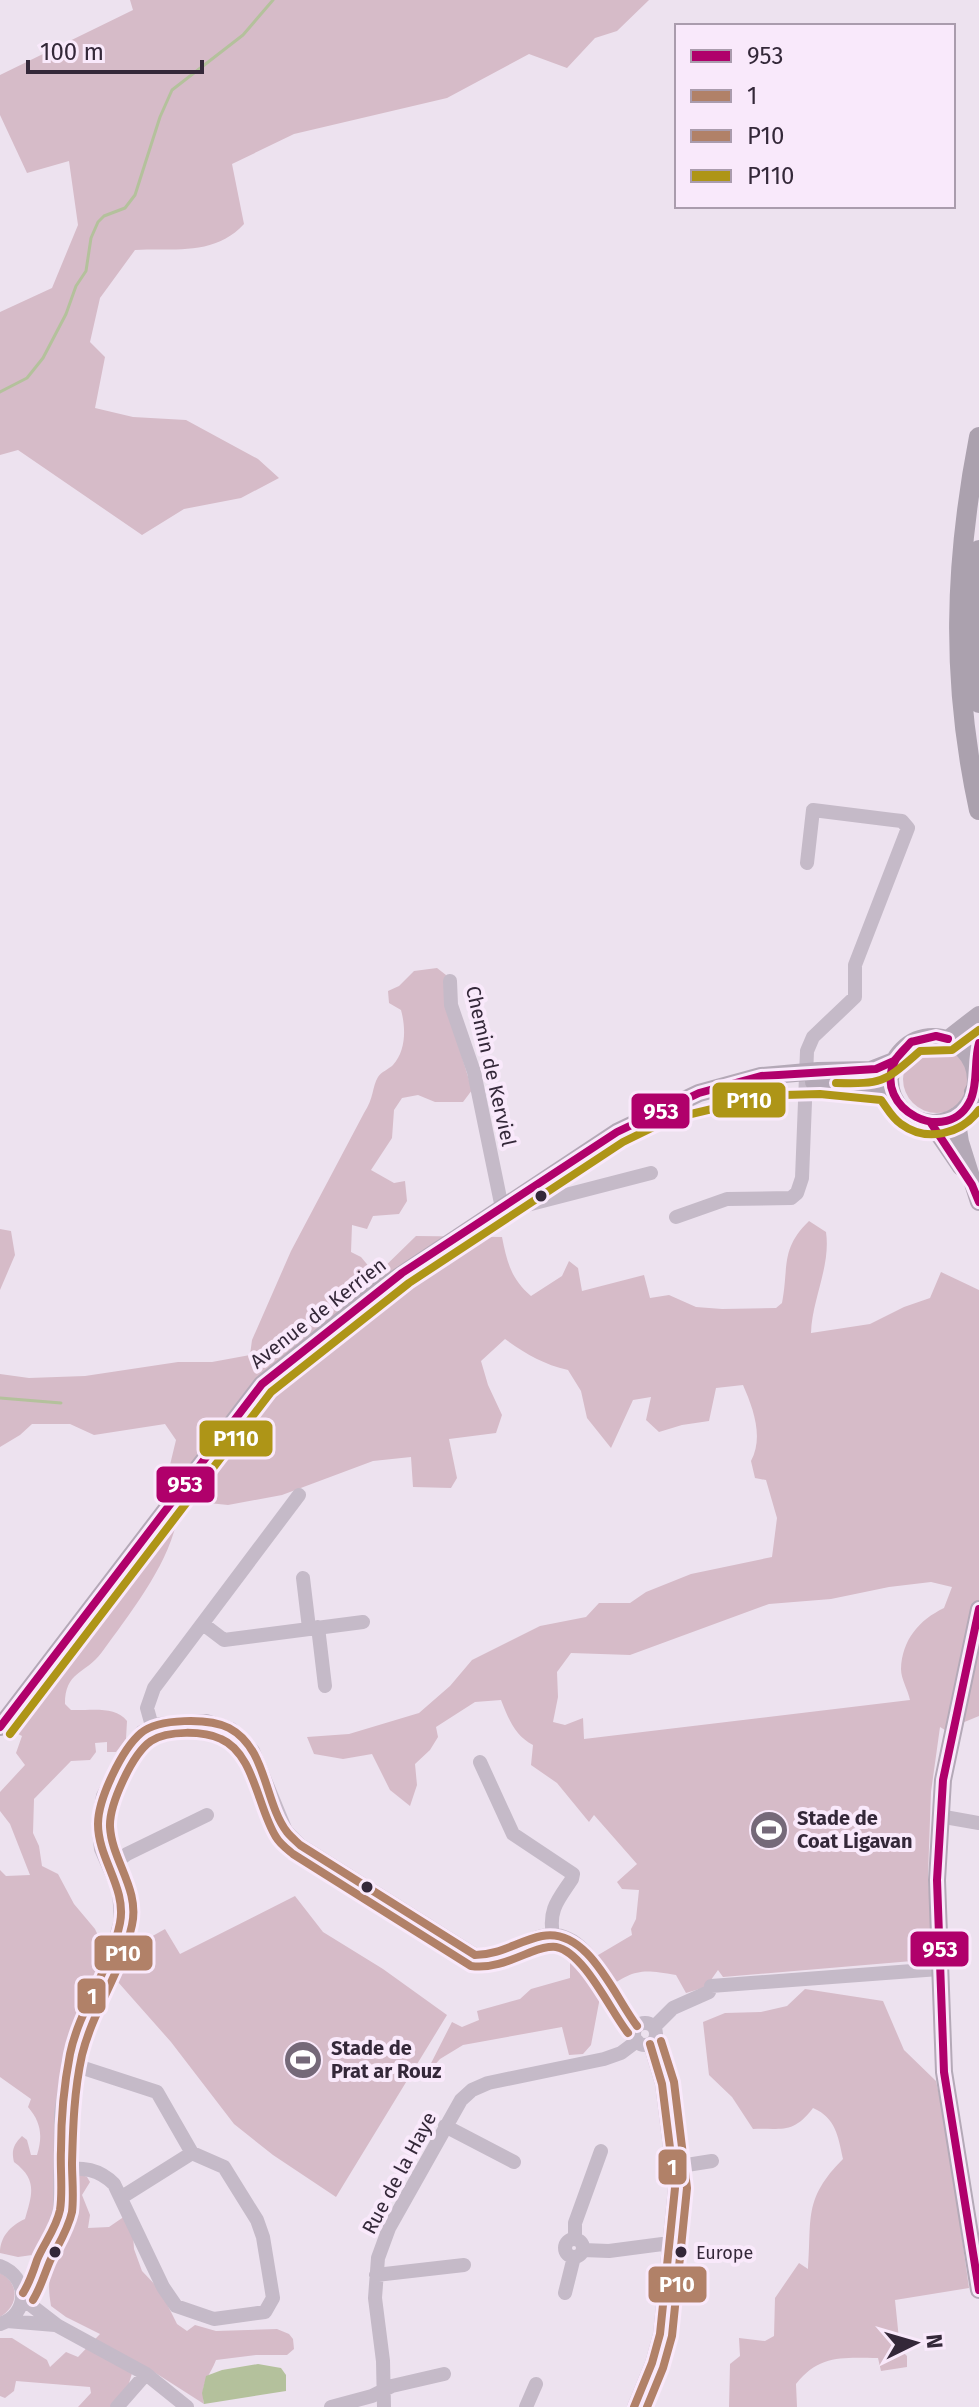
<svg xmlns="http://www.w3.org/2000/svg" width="979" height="2407" font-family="'Fira Sans',sans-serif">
<rect width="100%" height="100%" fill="#ede2ef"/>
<path fill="#d6bbc8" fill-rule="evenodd" d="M130,0H649L617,31L595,38L567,68L529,54L447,98L294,134L232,164L244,224C215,256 174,248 135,250L100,298L90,342L105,357L95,408L133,417L186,420L258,459L279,478L241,498L184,509L142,535L18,450L0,455V312L52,288L78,225L69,161L27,173L0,115V75L133,10Z
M437,968L446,975L444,997L472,1090L463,1102H435L418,1095L402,1098L394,1110L392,1138L371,1170L394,1183L405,1181L407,1201L399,1214L373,1216L367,1229L352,1225L351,1252L361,1257L376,1275L416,1236L502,1237C507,1262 511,1279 531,1296L562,1276L569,1261L578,1268L582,1291L644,1275L650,1298L669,1295L696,1307L722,1309L776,1308L782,1303C789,1267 780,1249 809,1221L826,1232C831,1266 812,1299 811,1333L870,1324L904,1307L930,1298L941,1272L979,1290V1716L945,1730L940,1727L931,1792L928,1875L931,1927L924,1960L723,1977L718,1970L706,1987L686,1993L676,1975C638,1968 634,1970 601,1992L591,2045L583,2054L569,2055L562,2027L463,2045L440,2059L424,2077L452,2022L462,2027L479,2020L477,2011L520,1999L531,1989L570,1978V1963L582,1955L588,1961L632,1935L631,1929L636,1919L639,1890L622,1889L617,1882L637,1864L594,1815L589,1822L557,1783L531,1765L533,1745C515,1736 508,1718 501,1700L475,1702L436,1727L438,1737L430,1750L415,1764L417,1785L410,1806L390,1790L372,1754L343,1759L314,1754L307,1737L349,1734L419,1713L450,1686L472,1660L540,1626L586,1617L599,1603H630L646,1592L691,1574L772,1557L777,1518L766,1480L755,1478L751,1461C764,1437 753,1408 743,1385L716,1388L709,1421L682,1425L659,1432L646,1420L651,1397L633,1400L611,1448L587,1418L581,1391L568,1370C543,1364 526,1354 505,1339L481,1361L488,1385L502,1415L496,1433L449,1439L457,1478L451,1488L413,1487L411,1457L373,1461L282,1495L228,1505L189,1501L169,1469L176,1440L165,1424L94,1435L70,1424H32L20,1435L0,1447V1374L29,1378L85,1376L178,1362H212L250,1355L252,1340L291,1251L364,1113C374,1098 372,1087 378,1077C381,1072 389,1069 393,1065C406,1051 406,1028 401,1010L389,1003L388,991L399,986L414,971ZM931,1582L952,1587L944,1608C919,1620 902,1640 901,1669C901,1679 908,1690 910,1700L584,1739L583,1718L565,1725L553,1722L558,1697L557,1672L571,1653L630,1655L769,1604L831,1599L889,1587Z
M903 1079a34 34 0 1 1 68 0a34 34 0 1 1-68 0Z
M0,1229L11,1231L15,1255L0,1290Z
M177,1519C169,1564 129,1615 102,1652C85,1675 65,1671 65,1704L71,1710C89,1711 115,1705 127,1721L126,1739L116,1752H107V1742L95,1743L96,1752L90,1760L71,1761L34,1799L33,1833L39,1846L42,1866L58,1874L74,1904L95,1929L101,1942L100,1959L73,2028L58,2176L78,2173L87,2177L90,2182L82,2195L90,2215L88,2228L109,2227L125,2216L133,2234L134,2249L142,2271L160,2290L177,2324L187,2331L195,2325L216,2331L277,2329L289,2334L293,2339L294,2349L287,2355H256L216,2360C209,2378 200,2382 204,2404L154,2372L133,2370L126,2393L110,2407H78L91,2393L90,2387L16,2381L14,2391L5,2398L0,2396V2338H12L47,2360L50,2367L66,2352L78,2357L100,2334L66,2317L51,2306C49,2294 48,2284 51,2273C54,2262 62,2252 58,2241L43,2240L32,2255L18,2257L0,2253C0,2237 10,2226 25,2219C32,2194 38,2180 14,2162C11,2150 14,2144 22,2136L27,2140L31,2155H37C43,2136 41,2122 28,2107L31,2099L0,2077V1870L6,1876L30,1875L10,1824L0,1811V1792L25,1765L16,1753L22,1736L14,1732V1720L138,1553Z
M295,1896L323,1932L383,1969L447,2015L336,2197L273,2155L234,2124L171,2042L110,1973L121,1951L133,1947L165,1929L180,1954Z
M805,1989L883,2001L904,2050L936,2081L946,2125L969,2288L895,2300L900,2349L907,2356V2367L881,2371L878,2358C843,2358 820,2354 796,2384L797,2407H729L730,2364L740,2356L739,2338L765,2341L774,2336L775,2298L799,2263L808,2269C812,2218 803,2199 843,2159C838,2136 836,2118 813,2108C793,2134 783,2128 753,2129L732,2097L709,2075L703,2022L725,2013L761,2012L787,2006Z
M0,2273C20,2283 19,2306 0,2317Z"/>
<path fill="#b4c19c" d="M258,2364L281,2368L286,2375V2391L204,2404L202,2393L206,2376L222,2370Z"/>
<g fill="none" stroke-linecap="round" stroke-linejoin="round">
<path stroke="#b4c19c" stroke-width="3" d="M0,392L27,378L43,358L66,314L76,286L86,271L91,238L98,222L104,216L125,208L135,195L160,117L172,90L243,35L273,0
M0,1398L61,1403"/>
<path stroke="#c5bac8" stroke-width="14" d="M450,981L451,1005L474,1072L502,1208
M520,1196L527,1205L651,1173
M676,1217L727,1199L791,1198L797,1193L802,1178L807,1051L813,1037L855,997V965L908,828L902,821L893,820L813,810L807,863
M303,1578L309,1628
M203,1624L224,1640L363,1622
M318,1627L325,1686
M152,1726L147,1708L154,1688L299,1495
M480,1762L513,1834L573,1874L572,1879C559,1899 548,1909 553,1935
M939,1816L979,1823
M110,1867L127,1854L207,1815
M711,1986L939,1969
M634 2034a11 11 0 1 1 22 0a11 11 0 1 1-22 0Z
M654,2027L673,2008L709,1992
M68,2063L157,2092L192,2153
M445,2126L514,2162
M674,2167L712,2161
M62,2169C83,2167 99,2169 114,2184L163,2287L176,2306L214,2319L265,2312L273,2298L263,2237L257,2220L224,2167L192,2153L122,2197
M565 2248a9 9 0 1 1 18 0a9 9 0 1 1-18 0Z
M575,2239V2223L601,2151
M583,2250L609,2251L670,2243
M0,2266C29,2277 30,2314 0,2324
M376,2275L464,2265
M23,2293L31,2281L38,2258L53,2231L60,2209L61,2113L71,2050L114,1945L121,1920L119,1890L101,1849L98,1823L103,1796L126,1752L142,1732L160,1724L206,1721L231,1729L253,1751L286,1831L300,1845L475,1955C499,1957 520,1942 542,1936C588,1924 612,1999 637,2026
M565,2293L574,2257
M23,2299L58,2326L146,2374L187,2407
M7,2321L55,2325
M117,2407L146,2374
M331,2407L372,2396L392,2386L444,2374
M384,2407L383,2361L375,2298L378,2258L389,2228L461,2100L472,2090L488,2083L604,2059L621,2053L637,2041
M526,2407L536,2384
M634,2407L652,2363L660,2334L675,2188L662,2084L650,2044"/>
<path stroke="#b4a9b7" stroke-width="18" d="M890 1080a43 43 0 1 1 86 0a43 43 0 1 1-86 0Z
M948,1039L979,1015
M814,1082L863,1085L891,1091
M956,1116L960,1142L979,1202
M931,1123L961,1167
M979,1609L943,1780L937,1880L944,2072L979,2290
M0,1727L262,1384L380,1289L617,1132L699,1093L761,1076L818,1071L871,1070L894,1061"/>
<path stroke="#aba1ae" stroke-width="20" d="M979,437C954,565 951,682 979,810
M979,550L976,630L979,703
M974,1092L979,1089"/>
<g stroke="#f9e9fb" stroke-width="14">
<path id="bus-1" d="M911,1042C906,1048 898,1054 895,1061C871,1109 949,1149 971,1099C978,1082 974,1061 979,1043
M931,1123L972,1185L979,1202
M979,1609L943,1780L937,1880L944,2072L979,2290
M0,1727L262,1384L402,1273L617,1132L699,1093L761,1076L876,1069L894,1061L911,1042L936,1036L948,1039"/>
</g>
<g stroke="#f9e9fb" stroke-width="14">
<path id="bus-2" d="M23,2293C30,2282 33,2272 37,2260C44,2243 56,2229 60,2210C63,2192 60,2169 61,2150C61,2117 64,2085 70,2054C79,2010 111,1968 120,1923C127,1888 98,1859 98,1824C98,1799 122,1749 141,1733C159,1718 209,1718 229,1728C267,1748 264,1802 287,1832C291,1837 296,1841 300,1845L475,1955C500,1955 518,1941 542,1936C588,1927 614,1996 637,2026
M634,2407L652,2363L660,2334L675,2188L662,2084L650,2044"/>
</g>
<g stroke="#f9e9fb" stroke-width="14">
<path id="bus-3" d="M33,2300C41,2287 44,2275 50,2261C58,2245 68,2230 72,2212C74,2196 72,2179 72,2163C73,2127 74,2091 82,2055C93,2010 122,1971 132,1925C140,1889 112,1861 110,1827C109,1805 132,1754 151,1741C168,1730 204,1731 221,1739C254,1753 258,1809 276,1837C280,1844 287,1849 293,1854L471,1966C492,1969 511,1960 531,1952C539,1949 548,1946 556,1947C584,1952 611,2012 628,2033
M647,2407L663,2368L672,2336L687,2188L674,2082L661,2041"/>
</g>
<g stroke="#f9e9fb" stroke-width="14">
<path id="bus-4" d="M836,1083C885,1084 884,1082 920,1051L952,1050L979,1030
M10,1734L271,1392L409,1283L623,1142L670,1119L750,1100L784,1095L820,1094L881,1100C887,1108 892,1118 901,1124C927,1143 961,1134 979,1110"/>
</g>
<use href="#bus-1" stroke="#b0006b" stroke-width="8"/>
<use href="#bus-2" stroke="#b18168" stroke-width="8"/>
<use href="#bus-3" stroke="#b18168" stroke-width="8"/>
<use href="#bus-4" stroke="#ae9517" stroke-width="8"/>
</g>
<defs>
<g id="stadium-disc" transform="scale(2)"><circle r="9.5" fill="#756979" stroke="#f9e9fb"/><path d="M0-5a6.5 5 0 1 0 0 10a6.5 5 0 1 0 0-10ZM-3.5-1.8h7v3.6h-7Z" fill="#fff"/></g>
</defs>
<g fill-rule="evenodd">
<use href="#stadium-disc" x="769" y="1830"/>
<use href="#stadium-disc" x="303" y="2060"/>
</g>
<g fill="#342839" stroke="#f9e9fb" stroke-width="3">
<circle cx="541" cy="1196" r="7"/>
<circle cx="367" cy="1887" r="7"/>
<circle cx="55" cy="2252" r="7"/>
<circle cx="681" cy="2252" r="7"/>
</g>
<g text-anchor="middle" stroke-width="8" stroke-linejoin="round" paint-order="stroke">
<g font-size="18" fill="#342839" stroke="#f9e9fb" text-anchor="start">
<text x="696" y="2259">Europe</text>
</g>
<g font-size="20" fill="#342839" stroke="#f9e9fb">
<text transform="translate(491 1066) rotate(77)" y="7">Chemin de Kerviel</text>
<text transform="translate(318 1313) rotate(-38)" y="7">Avenue de Kerrien</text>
<text transform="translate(399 2173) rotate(-62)" y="7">Rue de la Haye</text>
</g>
<g font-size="20" font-weight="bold" fill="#342839" stroke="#f9e9fb" text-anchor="start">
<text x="797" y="1825">Stade de<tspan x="797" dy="23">Coat Ligavan</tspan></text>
<text x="331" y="2055">Stade de<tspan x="331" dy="23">Prat ar Rouz</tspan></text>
</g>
</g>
<g stroke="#f9e9fb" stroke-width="3">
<rect x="711" y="1081" width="76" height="38" rx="8" fill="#ae9517"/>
<rect x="630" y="1092" width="61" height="38" rx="8" fill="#b0006b"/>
<rect x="198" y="1419" width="76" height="39" rx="8" fill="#ae9517"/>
<rect x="155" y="1465" width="61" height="39" rx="8" fill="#b0006b"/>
<rect x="909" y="1930" width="61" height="38" rx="8" fill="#b0006b"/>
<rect x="93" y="1934" width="61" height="38" rx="8" fill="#b18168"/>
<rect x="76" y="1977" width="31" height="38" rx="8" fill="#b18168"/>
<rect x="657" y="2148" width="31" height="38" rx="8" fill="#b18168"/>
<rect x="647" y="2265" width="61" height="39" rx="8" fill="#b18168"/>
</g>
<g font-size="22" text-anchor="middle" font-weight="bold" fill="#fff">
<text x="749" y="1108">P110</text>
<text x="661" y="1119">953</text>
<text x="236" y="1446">P110</text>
<text x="185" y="1492">953</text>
<text x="940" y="1957">953</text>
<text x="123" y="1961">P10</text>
<text x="92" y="2004">1</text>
<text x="672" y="2175">1</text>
<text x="677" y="2292">P10</text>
</g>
<rect x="675" y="24" width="280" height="184" fill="#f9e9fb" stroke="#aa9cad" stroke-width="2"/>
<rect x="691" y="50" width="40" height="12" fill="#b0006b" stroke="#aa9cad" stroke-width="2"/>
<text x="747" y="64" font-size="24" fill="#342839">953</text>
<rect x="691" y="90" width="40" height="12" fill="#b18168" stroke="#aa9cad" stroke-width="2"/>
<text x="747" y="104" font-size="24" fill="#342839">1</text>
<rect x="691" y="130" width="40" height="12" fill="#b18168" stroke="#aa9cad" stroke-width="2"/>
<text x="747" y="144" font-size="24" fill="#342839">P10</text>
<rect x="691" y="170" width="40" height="12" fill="#ae9517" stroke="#aa9cad" stroke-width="2"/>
<text x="747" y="184" font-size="24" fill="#342839">P110</text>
<g transform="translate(915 2343) rotate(85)" stroke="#f9e9fb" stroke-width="6" paint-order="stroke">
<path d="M0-6L14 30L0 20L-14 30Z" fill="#342839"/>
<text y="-12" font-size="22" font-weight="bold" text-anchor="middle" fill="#342839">N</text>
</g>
<path d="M28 60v12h174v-12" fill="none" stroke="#342839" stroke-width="4"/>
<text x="40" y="60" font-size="24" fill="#342839" stroke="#f9e9fb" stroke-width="6" paint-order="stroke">100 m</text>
</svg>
